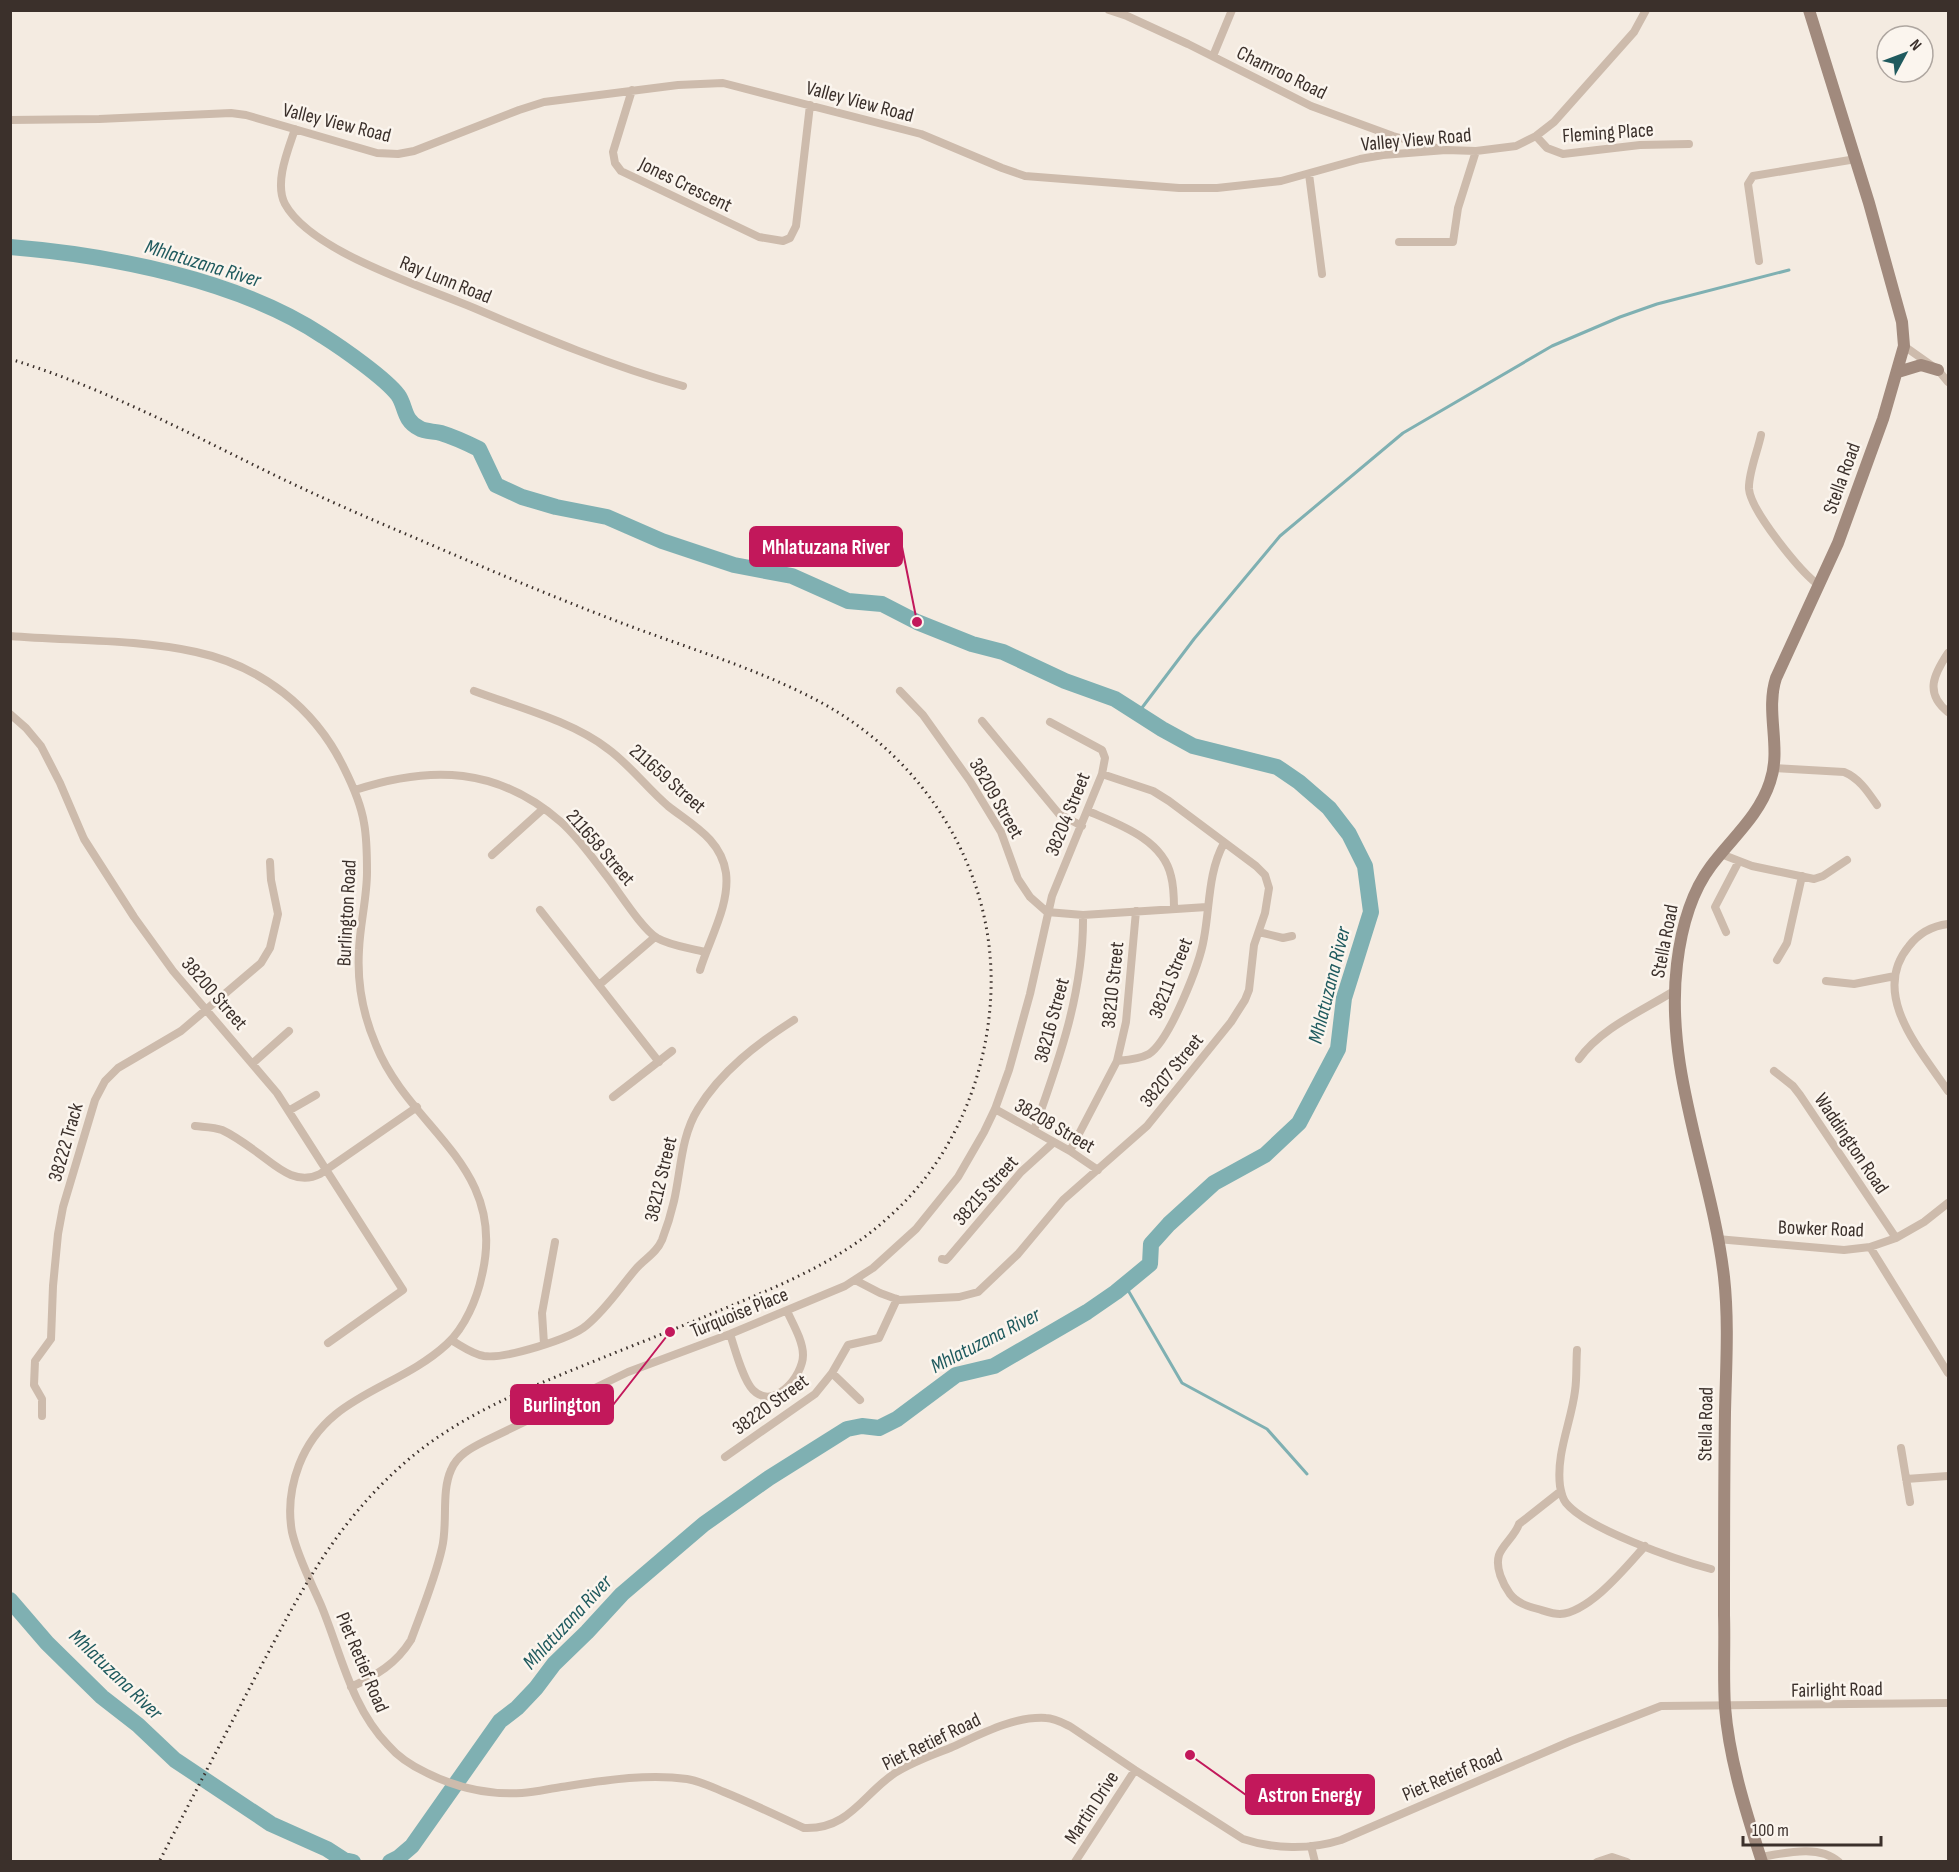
<svg xmlns="http://www.w3.org/2000/svg" width="1959" height="1872" font-family="'Sofia Sans Condensed',sans-serif">
<rect width="100%" height="100%" fill="#f4ebe1"/>
<g fill="none" stroke-linecap="round" stroke-linejoin="round">
<path stroke="#7fb0b2" stroke-width="3" d="M1138,713L1194,639L1280,536L1403,433L1552,346L1620,317L1657,304L1789,270
M1125,1285L1182,1383L1267,1429L1307,1474"/>
<path stroke="#7fb0b2" stroke-width="16" d="M10,247C110,255 239,280 323,336C342,348 385,378 398,395C406,406 403,420 419,428C425,432 434,431 441,433C454,437 467,443 479,449L496,485L522,497L556,507L607,517L662,541L734,565L792,576L848,601L882,604L917,622L972,644L1003,652L1065,681L1115,699L1162,729L1193,746L1277,767L1299,782L1329,808L1349,834L1365,866L1371,912L1344,998L1338,1049L1299,1123L1265,1155L1214,1183L1169,1224L1151,1244L1150,1264L1116,1292L1087,1312L994,1366L956,1375L897,1419L879,1428L862,1426L847,1429L769,1478L704,1524L622,1594L587,1632L554,1664L536,1688L517,1708L500,1721L412,1846L398,1858L390,1862
M10,1600L47,1643L102,1697L138,1725L175,1760L271,1824L327,1849L344,1860L353,1862"/>
<path stroke="#cdbbac" stroke-width="8" d="M1109,10L1127,16L1188,44L1311,106L1393,136L1437,148
M1213,56L1232,10
M632,90L613,152L615,163L621,171L759,237L783,241L790,238L796,226L810,105
M10,120L99,119L231,113L246,115L377,153L398,154L414,151L519,110L544,102L678,85L723,83L921,134L1002,168L1025,176L1179,188H1217L1281,181L1360,159L1383,155L1446,150L1476,151L1516,146L1536,136L1554,122L1634,32L1646,10
M295,129C288,150 274,183 285,204C297,226 327,244 348,255C388,276 432,291 474,308C542,337 611,366 683,386
M1536,136L1547,148L1563,154L1640,145L1689,144
M1309,174L1322,274
M1399,242H1453L1458,208L1476,151
M1759,261L1748,184L1753,176L1856,159
M1904,346L1938,370L1948,382
M1761,435C1758,450 1748,474 1749,489C1751,511 1801,573 1820,586
M10,636C71,641 136,639 196,652C261,666 315,708 344,768C353,786 361,804 364,823C367,839 367,856 367,872C367,898 360,924 359,950C357,982 363,1015 376,1045C410,1130 508,1165 482,1275C477,1299 465,1327 447,1344C396,1391 327,1393 299,1465C291,1486 288,1510 292,1532C298,1558 311,1582 321,1605C341,1653 351,1707 388,1745C399,1758 412,1766 427,1773C457,1788 489,1795 522,1793C535,1792 548,1789 561,1787C601,1781 646,1773 687,1779C700,1781 712,1787 724,1792C751,1803 778,1816 804,1828C849,1830 863,1794 895,1773C912,1762 932,1755 950,1748C979,1735 1013,1716 1046,1718C1055,1718 1063,1723 1071,1727L1135,1770L1243,1839C1273,1849 1310,1850 1341,1840L1571,1741L1661,1706L1948,1703
M1948,653C1934,674 1924,693 1948,712
M474,691C517,707 572,721 608,749C630,765 647,788 668,806C692,825 721,839 726,873C730,905 709,940 700,970
M900,691L923,715L970,781L1001,832L1018,879L1030,897L1047,912L1083,915L1207,907
M10,714L26,728L41,746L60,783L84,839L134,917L173,971L277,1093L403,1290L328,1343
M982,721L1059,814L1082,826
M1773,768L1844,772C1859,778 1868,792 1877,805
M355,790C431,765 498,767 561,822C578,837 591,856 605,874C618,890 641,928 657,938C671,946 690,948 705,952
M1088,811C1118,824 1163,839 1171,876C1174,887 1174,898 1174,909
M1721,854L1752,866L1814,879L1823,876L1847,860
M492,855L543,809
M540,910L659,1062
M1948,924C1932,926 1919,933 1909,946C1869,994 1921,1051 1948,1091
M1259,932L1283,938L1292,936
M1726,932L1715,907L1739,861
M1777,960L1787,943L1802,876
M1826,981L1854,984L1895,976
M599,985L655,937
M1579,1059C1601,1028 1642,1011 1674,991
M1117,1061C1127,1060 1140,1059 1149,1054C1170,1040 1200,963 1204,938C1210,906 1208,872 1224,843
M253,1063L289,1031
M1774,1071L1793,1086L1800,1095L1896,1238
M613,1097L672,1051
M995,1109L1070,1151L1098,1170
M290,1110L316,1095
M195,1126C203,1127 214,1127 222,1130C235,1136 247,1145 258,1153C277,1167 296,1186 320,1174L417,1107
M1034,1130C1059,1060 1084,991 1083,915
M1070,1151L1117,1061L1126,1022L1136,911
M1717,1239L1844,1250L1870,1247L1896,1238L1924,1222L1948,1203
M1870,1247L1948,1373
M942,1259L946,1260L949,1257L1021,1172L1054,1142
M855,1280L880,1293L899,1300L959,1297L978,1292L1018,1254L1063,1200L1147,1126L1231,1022L1245,1000L1249,990L1254,945L1265,913L1269,888L1265,875L1256,866L1169,801L1153,791L1102,774
M730,1334C735,1349 743,1380 753,1390C774,1411 803,1376 803,1355C803,1341 793,1324 787,1311
M451,1340C462,1346 472,1354 484,1356C505,1359 571,1339 587,1325C607,1308 619,1289 635,1270C644,1259 656,1254 662,1240C667,1227 671,1214 674,1201C681,1170 681,1136 698,1109C721,1071 758,1043 794,1020
M544,1344L542,1313L555,1242
M1577,1350C1576,1364 1577,1378 1575,1391C1571,1423 1556,1453 1560,1486C1561,1492 1562,1498 1566,1503C1587,1529 1677,1560 1711,1569
M832,1373L860,1400
M42,1416V1399L34,1385L35,1361L51,1339L53,1286L58,1234L63,1207L95,1100L105,1081L118,1068L181,1031L261,963L270,948L278,914L271,880L270,862
M1901,1448L1910,1502
M725,1457L815,1394L832,1373L848,1345L879,1338L897,1299
M1906,1479L1948,1476
M1561,1491L1519,1524C1515,1536 1503,1544 1499,1555C1495,1568 1503,1584 1510,1594C1517,1603 1527,1606 1538,1609C1545,1611 1553,1614 1560,1614C1590,1612 1626,1567 1645,1546
M351,1687C377,1675 396,1664 411,1640C422,1610 435,1579 442,1548C448,1524 441,1492 451,1470C457,1455 471,1448 485,1441L628,1372L730,1334L845,1286L873,1268L916,1229L958,1177L984,1132L995,1109L1009,1070L1030,994L1052,896L1102,774L1105,758L1102,750L1050,722
M1311,1846L1315,1862
M1761,1857C1785,1853 1819,1844 1839,1862
M1075,1862L1135,1770
M1597,1862L1612,1857L1627,1862"/>
<path stroke="#a18a7d" stroke-width="12" d="M1898,372L1921,365L1938,370
M1762,1862C1746,1812 1729,1759 1725,1707C1723,1676 1725,1645 1724,1615C1724,1547 1724,1480 1725,1412C1726,1367 1729,1322 1724,1277C1712,1172 1664,1072 1677,964C1681,930 1690,894 1711,866C1732,838 1759,816 1770,782C1782,748 1765,712 1776,678L1838,543L1883,419L1904,346L1902,322L1869,203L1809,10"/>
<path stroke="#3b302b" stroke-width="3" stroke-dasharray="1.5 4.5" stroke-linecap="butt" d="M10,359C99,386 181,429 264,470C313,494 363,516 413,537C487,569 560,600 635,628C697,651 763,671 822,703C926,760 995,871 991,991C988,1075 954,1158 891,1215C844,1259 786,1283 728,1307C666,1333 603,1357 541,1383C490,1405 442,1429 401,1466C333,1527 300,1593 258,1672C225,1735 192,1798 159,1862"/>
</g>
<g text-anchor="middle" stroke-width="5" stroke-linejoin="round" paint-order="stroke">
<g font-size="20" fill="#3b302b" stroke="#fbf5ee">
<text transform="translate(1282 72) rotate(26)" y="7">Chamroo Road</text>
<text transform="translate(860 101) rotate(15)" y="7">Valley View Road</text>
<text transform="translate(337 122) rotate(14)" y="7">Valley View Road</text>
<text transform="translate(1608 132) rotate(-4)" y="7">Fleming Place</text>
<text transform="translate(1416 139) rotate(-5)" y="7">Valley View Road</text>
<text transform="translate(686 184) rotate(26)" y="7">Jones Crescent</text>
<text transform="translate(446 279) rotate(22)" y="7">Ray Lunn Road</text>
<text transform="translate(1841 478) rotate(-70)" y="7">Stella Road</text>
<text transform="translate(668 778) rotate(41)" y="7">211659 Street</text>
<text transform="translate(997 798) rotate(60)" y="7">38209 Street</text>
<text transform="translate(1067 814) rotate(-68)" y="7">38204 Street</text>
<text transform="translate(601 847) rotate(49)" y="7">211658 Street</text>
<text transform="translate(346 913) rotate(-87)" y="7">Burlington Road</text>
<text transform="translate(1664 941) rotate(-79)" y="7">Stella Road</text>
<text transform="translate(1170 978) rotate(-68)" y="7">38211 Street</text>
<text transform="translate(1112 985) rotate(-84)" y="7">38210 Street</text>
<text transform="translate(215 993) rotate(49)" y="7">38200 Street</text>
<text transform="translate(1051 1020) rotate(-75)" y="7">38216 Street</text>
<text transform="translate(1171 1070) rotate(-51)" y="7">38207 Street</text>
<text transform="translate(1055 1125) rotate(30)" y="7">38208 Street</text>
<text transform="translate(65 1142) rotate(-74)" y="7">38222 Track</text>
<text transform="translate(1852 1143) rotate(56)" y="7">Waddington Road</text>
<text transform="translate(660 1179) rotate(-77)" y="7">38212 Street</text>
<text transform="translate(985 1190) rotate(-48)" y="7">38215 Street</text>
<text transform="translate(1821 1228) rotate(2)" y="7">Bowker Road</text>
<text transform="translate(739 1312) rotate(-22)" y="7">Turquoise Place</text>
<text transform="translate(770 1404) rotate(-36)" y="7">38220 Street</text>
<text transform="translate(1705 1424) rotate(-89)" y="7">Stella Road</text>
<text transform="translate(363 1662) rotate(67)" y="7">Piet Retief Road</text>
<text transform="translate(1837 1689) rotate(-1)" y="7">Fairlight Road</text>
<text transform="translate(931 1741) rotate(-26)" y="7">Piet Retief Road</text>
<text transform="translate(1452 1774) rotate(-23)" y="7">Piet Retief Road</text>
<text transform="translate(1091 1807) rotate(-57)" y="7">Martin Drive</text>
</g>
<g font-size="21" font-style="italic" fill="#1f5a5e" stroke="#fbf5ee">
<text transform="translate(203 263) rotate(17)" y="7">Mhlatuzana River</text>
<text transform="translate(1329 985) rotate(-76)" y="7">Mhlatuzana River</text>
<text transform="translate(985 1340) rotate(-27)" y="7">Mhlatuzana River</text>
<text transform="translate(567 1622) rotate(-47)" y="7">Mhlatuzana River</text>
<text transform="translate(116 1674) rotate(44)" y="7">Mhlatuzana River</text>
</g>
</g>
<path fill="none" stroke="#c2185b" stroke-width="2" d="M917 622L902 547M670 1332L613 1405M1190 1755L1246 1795"/>
<g fill="#c2185b" stroke="#fbf5ee" stroke-width="2">
<circle cx="917" cy="622" r="6"/>
<circle cx="670" cy="1332" r="6"/>
<circle cx="1190" cy="1755" r="6"/>
</g>
<g fill="#c2185b" stroke="#c2185b" stroke-width="2">
<rect x="750" y="527" width="152" height="39" rx="6"/>
<rect x="511" y="1385" width="102" height="39" rx="6"/>
<rect x="1246" y="1775" width="128" height="39" rx="6"/>
</g>
<g font-size="21" text-anchor="middle" font-weight="bold" fill="#fff">
<text x="826" y="554">Mhlatuzana River</text>
<text x="562" y="1412">Burlington</text>
<text x="1310" y="1802">Astron Energy</text>
</g>
<rect width="1959" height="1872" fill="none" stroke="#3b302b" stroke-width="24"/>
<g transform="translate(1905 54) rotate(49)"><circle r="28" fill="#fbf5ee" stroke="#aea6a0" stroke-width="1.5"/>
<path d="M0-4.5L10 22L0 15L-10 22Z" fill="#1f5a5e"/>
<text y="-9" font-size="16" font-weight="bold" text-anchor="middle" fill="#3b302b">N</text>
</g>
<path d="M1743 1836v9h138v-9" fill="none" stroke="#3b302b" stroke-width="3"/>
<text x="1752" y="1836" font-size="18" fill="#3b302b" stroke="#fbf5ee" stroke-width="4.5" paint-order="stroke">100 m</text>
</svg>
